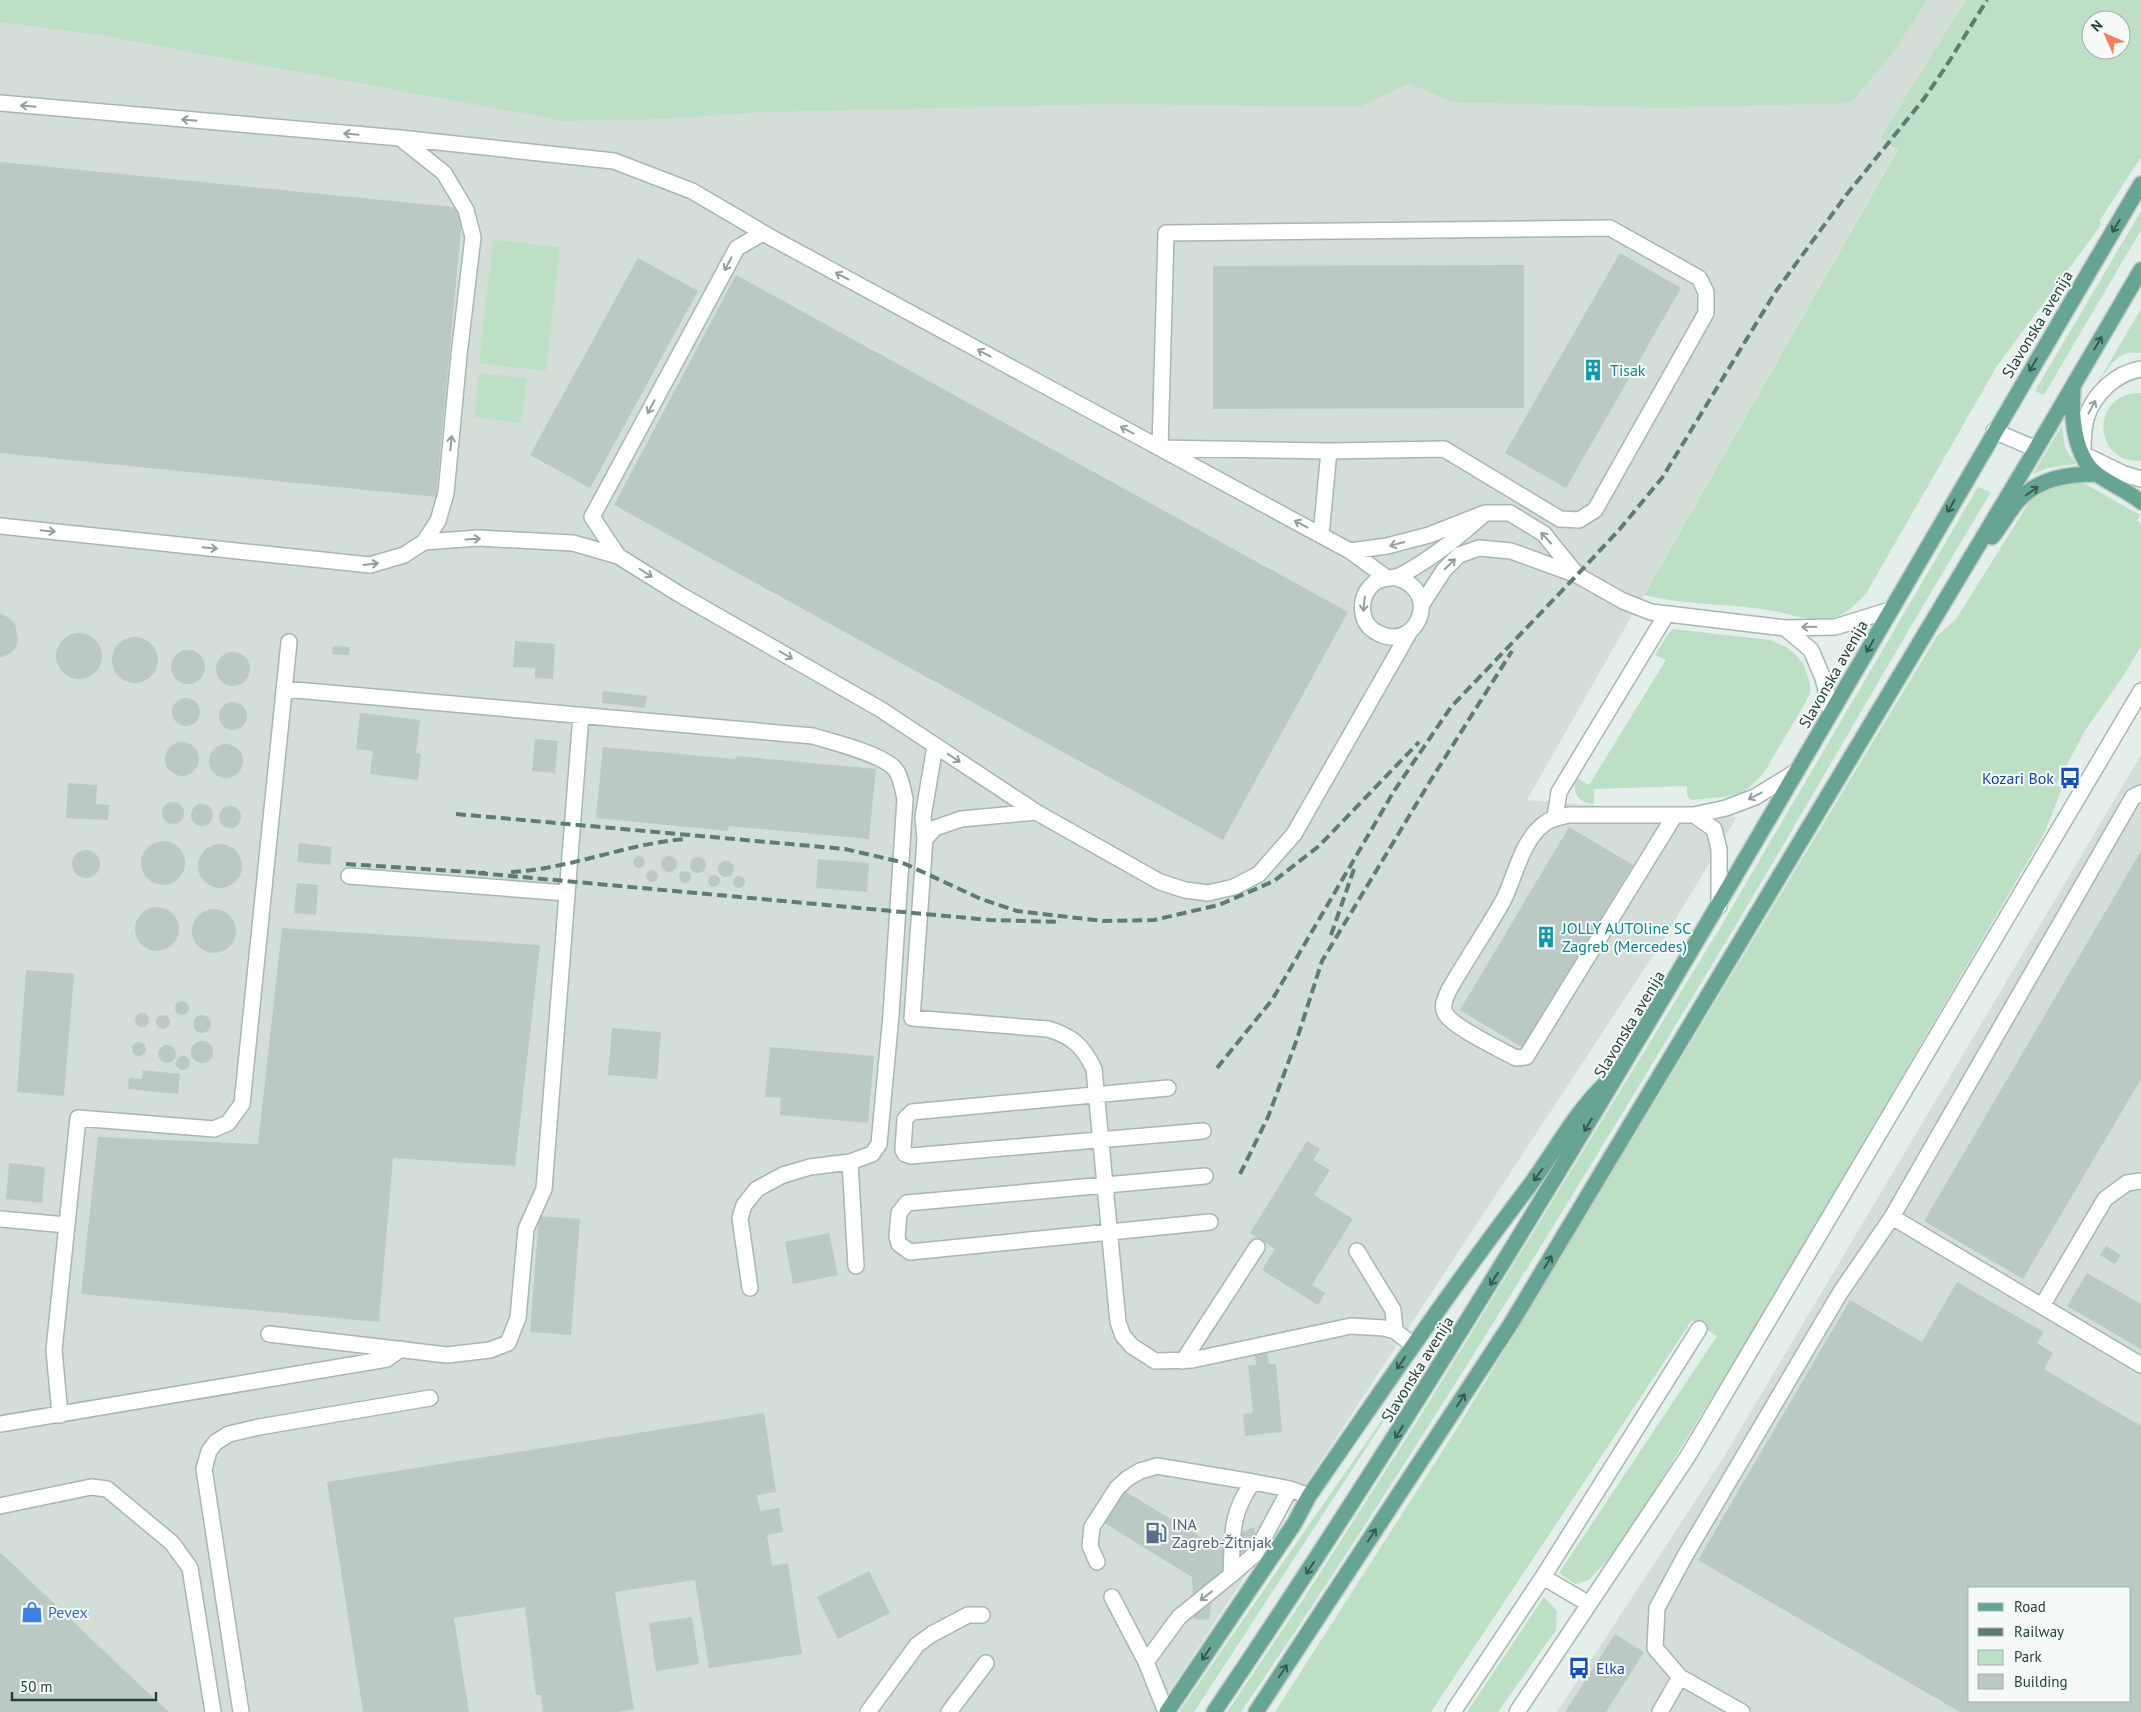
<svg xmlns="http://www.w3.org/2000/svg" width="2141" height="1712" font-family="'PT Sans',sans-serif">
<rect width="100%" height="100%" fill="#e4eeea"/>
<path fill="#d3ded9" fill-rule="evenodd" d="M0,0H1966L1880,138L1898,148L1527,800L1737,817L1662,942L1156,1712H0Z
M2141,755V1712H1557L1722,1460ZM1970,1588H2130V1701H1970Z"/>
<path fill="#bddfc6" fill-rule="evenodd" d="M0,0H1927L1895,50L1851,103L1664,108L1451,102L1410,83L1359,107L1114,104L765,112L664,119L564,121L99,35L0,22Z
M1966,0H2141V157L2100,220L2101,225L1997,366L1867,592C1857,604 1844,617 1827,619C1809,622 1792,614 1774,611C1731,603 1687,606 1644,595L1898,149L1880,138ZM2091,20H2121V50H2091Z
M2141,211V230L2044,395L2035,391Z
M493,240L560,247L546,371L479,363Z
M2141,309V353C2115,349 2109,369 2095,387Z
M479,373L527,378L521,423L474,417Z
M2141,393V461C2090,463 2092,391 2141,393Z
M2062,425L2065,448L2076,464L2048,468L2033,474Z
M2080,481L2140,515L2137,521L2141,524V646L2122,678L2086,729L2056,785L2062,788L2045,832L1757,1324L1621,1545L1589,1580L1575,1584L1559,1573L1717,1336L1692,1320L1431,1712H1275L1456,1430L1937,636L1956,619L2030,501L2052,486Z
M1978,487L1991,492C1900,642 1814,795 1724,945C1568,1204 1411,1462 1241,1712H1227L1304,1598L1416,1423L1717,933Z
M1673,629L1770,640L1786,647L1796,655L1804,665L1810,684V693L1804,705L1765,771L1755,782L1744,792L1732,796L1691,800L1687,795V786L1594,789V804C1579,803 1573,795 1575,780L1577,778L1589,785L1666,660L1655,655L1668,634Z
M1425,1358L1194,1712H1179Z
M1544,1597L1557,1611L1556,1630L1498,1712H1467Z"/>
<path fill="#bac9c3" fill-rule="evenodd" d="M0,162L463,208L436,497L0,453Z
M1620,253L1681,288L1566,488L1505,453Z
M638,258L698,291L590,488L530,455Z
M1524,265V408L1213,409V266Z
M736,275L1348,612L1223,840L614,505Z
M0,613L9,618L15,624L18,639L16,647L11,653L0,658Z
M56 656a23 23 0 1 1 46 0a23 23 0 1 1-46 0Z
M112 660a23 23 0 1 1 46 0a23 23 0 1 1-46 0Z
M515,641L555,644L553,679L535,678V668L513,667Z
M333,646L350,647L349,655L332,654Z
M171 667a17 17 0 1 1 34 0a17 17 0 1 1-34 0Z
M216 669a17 17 0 1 1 34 0a17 17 0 1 1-34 0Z
M603,691L647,696L645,708L602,703Z
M172 712a14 14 0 1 1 28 0a14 14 0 1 1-28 0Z
M219 716a14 14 0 1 1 28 0a14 14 0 1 1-28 0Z
M360,713L420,720L416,753L421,754L418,780L370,774L373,751L356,749Z
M535,739L558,741L555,773L532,771Z
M165 759a17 17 0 1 1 34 0a17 17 0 1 1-34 0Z
M209 761a17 17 0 1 1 34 0a17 17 0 1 1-34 0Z
M603,747L735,759L736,756L876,769L869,839L729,826L728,831L596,818Z
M68,783L97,785L96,804L109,805L108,820L66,818Z
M162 813a11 11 0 1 1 22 0a11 11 0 1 1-22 0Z
M191 815a11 11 0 1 1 22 0a11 11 0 1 1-22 0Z
M219 817a11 11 0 1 1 22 0a11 11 0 1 1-22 0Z
M1569,827L1633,865L1523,1048L1460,1010Z
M141 863a22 22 0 1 1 44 0a22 22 0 1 1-44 0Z
M299,843L332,847L330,865L297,862Z
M198 866a22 22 0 1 1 44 0a22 22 0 1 1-44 0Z
M72 864a14 14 0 1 1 28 0a14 14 0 1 1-28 0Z
M2141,851V1079L2023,1279L1924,1221Z
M633 862a6 6 0 1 1 12 0a6 6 0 1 1-12 0Z
M661 864a8 8 0 1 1 16 0a8 8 0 1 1-16 0Z
M690 865a8 8 0 1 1 16 0a8 8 0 1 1-16 0Z
M818,859L869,863L867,892L816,888Z
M718 869a8 8 0 1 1 16 0a8 8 0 1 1-16 0Z
M646 876a6 6 0 1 1 12 0a6 6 0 1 1-12 0Z
M679 877a6 6 0 1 1 12 0a6 6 0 1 1-12 0Z
M708 881a6 6 0 1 1 12 0a6 6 0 1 1-12 0Z
M733 882a6 6 0 1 1 12 0a6 6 0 1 1-12 0Z
M297,883L318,885L316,915L294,913Z
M135 929a22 22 0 1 1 44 0a22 22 0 1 1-44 0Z
M192 931a22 22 0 1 1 44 0a22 22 0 1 1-44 0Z
M282,928L540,945L515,1166L393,1158L379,1322L81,1294L98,1137L258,1144Z
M26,970L74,974L64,1096L17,1092Z
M175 1008a7 7 0 1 1 14 0a7 7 0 1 1-14 0Z
M135 1020a7 7 0 1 1 14 0a7 7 0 1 1-14 0Z
M156 1022a7 7 0 1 1 14 0a7 7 0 1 1-14 0Z
M193 1024a9 9 0 1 1 18 0a9 9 0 1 1-18 0Z
M612,1028L661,1032L657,1079L608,1075Z
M191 1052a11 11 0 1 1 22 0a11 11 0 1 1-22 0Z
M132 1049a7 7 0 1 1 14 0a7 7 0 1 1-14 0Z
M158 1054a9 9 0 1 1 18 0a9 9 0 1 1-18 0Z
M770,1047L874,1056L868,1123L780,1115L781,1098L765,1097Z
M176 1063a7 7 0 1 1 14 0a7 7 0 1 1-14 0Z
M143,1070L180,1074L178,1094L128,1089L129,1078L142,1079Z
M1307,1141L1320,1149L1313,1160L1330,1170L1314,1195L1353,1219L1312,1285L1325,1293L1318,1305L1262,1270L1275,1249L1250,1233Z
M9,1163L45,1167L42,1203L6,1199Z
M539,1216L580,1219L571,1335L530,1332Z
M829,1233L838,1275L793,1284L785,1242Z
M2106,1246L2121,1255L2115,1264L2100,1255Z
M2087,1273L2141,1304V1349L2067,1306Z
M1957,1282L2044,1332L2037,1343L2053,1353L2044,1369L2141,1426V1712H1960L1698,1560L1850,1300L1922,1342ZM1970,1588H2130V1701H1970Z
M1267,1353L1269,1364H1276L1282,1432L1245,1436L1243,1414L1253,1413L1248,1366L1256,1365L1255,1355Z
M764,1413L776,1492L757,1495L760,1511L779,1508L783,1532L767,1535L772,1566L788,1563L802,1654L709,1668L695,1580L615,1592L634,1709L619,1712H543L541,1695H536L525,1607L454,1618L469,1712H363L327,1482Z
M1121,1489L1212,1544L1254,1527L1258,1542L1228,1562L1215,1581L1209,1620L1194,1619L1192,1577L1101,1521Z
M0,1552L126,1672L169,1712H0Z
M869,1571L890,1613L838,1639L817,1597Z
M692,1617L699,1664L656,1671L649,1623Z
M1615,1634L1644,1652L1606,1712H1565Z"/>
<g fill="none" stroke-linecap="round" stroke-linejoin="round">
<g stroke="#a6b7b1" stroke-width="18">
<path id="minor" d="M0,103L400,138L614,161L692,191L772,238L1350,551L1387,578
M1610,228L1699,278L1706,292V313L1595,510L1579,520L1560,519L1444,449L1329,451L1160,448L1166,233Z
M2141,369C2116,373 2093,394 2086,419C2083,430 2083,443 2083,454L2124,474L2141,479
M1994,431L2036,449
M0,526L370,565L404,555L424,542L438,521L446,493L459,355L473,237L466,210L444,173L400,138
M1321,535L1329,451
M424,542L478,538L573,543L618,556L679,594L880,709L1036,812L1160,882L1185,890L1208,893L1234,887L1259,874L1294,834L1410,631
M1350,551L1387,546L1429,535L1485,513H1510L1544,534L1577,575
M618,556L592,517L737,248L763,233
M1397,578C1443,592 1416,653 1378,633C1370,629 1364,622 1363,613C1361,601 1365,591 1374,583C1383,576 1394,580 1403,574C1434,557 1458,538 1485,513
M1422,604L1444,570L1459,555L1479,548L1511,551L1577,575L1623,601L1651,612L1785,628
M284,689L813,736C833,742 882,754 895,769C901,776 903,790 905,799L891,1015L879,1144L872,1154L850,1162L856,1266
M1831,712L1823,678L1811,650L1785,628L1835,627L1890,610
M1036,812L961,819L935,828L925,839L912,1018L1048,1029C1072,1036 1083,1046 1094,1069L1118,1322L1123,1336L1132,1346L1155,1361L1192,1360L1351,1326L1384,1328L1395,1331L1413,1345
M1675,815L1526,1057L1516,1058C1501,1050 1451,1026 1445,1013C1441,1005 1446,997 1449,990C1466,960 1486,931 1503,901C1515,878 1521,841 1544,824C1551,818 1559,817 1569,815H1694
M1555,817L1559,792L1666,615
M925,839L923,817L935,746
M349,876L567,893
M1719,906V849L1714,829L1694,815L1726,808L1755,797L1797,771
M1168,1088L912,1112L905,1119L903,1150L905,1154L911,1156L1203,1131
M1205,1176L907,1203L899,1213L897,1236L899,1244L910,1252L1210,1222
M1892,1217L2141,1365
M0,1219L67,1225
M1357,1251L1393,1310L1395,1331
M750,1288L740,1218L744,1205L757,1189L783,1175L810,1167L850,1162
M2042,1306L2105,1199L2127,1183L2141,1181
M269,1334L447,1355L490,1350L508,1343L518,1318L526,1229L544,1189L581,715
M1183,1361L1257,1247
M60,1415L54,1350L78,1118L214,1129L228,1123L242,1104L289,642
M0,1424L387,1359L401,1349
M0,1506L91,1487L107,1489L113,1494L172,1543L190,1568L213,1712
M1097,1562L1090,1546L1092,1527L1117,1488L1128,1478L1140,1471L1157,1466L1253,1482
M1231,1575L1255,1554L1290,1489
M1543,1577L1699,1329
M1112,1597L1146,1662
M1680,1677L1655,1648L1657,1608L1686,1554L1840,1293L1892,1217L2133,797L2141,793
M241,1712L204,1469L209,1451L216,1442L229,1434L259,1427L430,1398
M868,1712L917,1645L932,1634L968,1615H982
M949,1712L986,1663
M1166,1712L1146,1662L1179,1617L1231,1575C1233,1537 1229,1515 1253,1482L1290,1489L1309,1496
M1453,1712L1543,1577L1589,1604
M1517,1712L1688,1456L2141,691
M1660,1712L1680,1677L1742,1712"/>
</g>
<g stroke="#c1cac7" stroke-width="18">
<path id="major" d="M2073,389C2071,416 2074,458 2098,475C2112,485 2128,491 2141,502
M1992,537C2001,526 2008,513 2017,502C2038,478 2067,474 2097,474
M1167,1712L1294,1524L1309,1496C1380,1393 1451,1289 1527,1189C1554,1154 1573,1114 1606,1083
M1214,1712C1548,1218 1837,696 2141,184
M1256,1712L1512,1322L2036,449L2141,270"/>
</g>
<use href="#minor" stroke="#fff" stroke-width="15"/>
<use href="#major" stroke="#68a494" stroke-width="15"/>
<path stroke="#5e7c73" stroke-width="4" stroke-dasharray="10 5" stroke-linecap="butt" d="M456,814L845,849L901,862L981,899L1017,911L1103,921L1154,920L1219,905L1274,881L1319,846L1419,742
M346,864L486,873
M511,872C571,869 627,843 687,839
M478,873L990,920L1061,922
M1331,935L1354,869
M1217,1068L1272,1000L1394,791L1451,707L1577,575L1619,530L1662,478L1776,291L1847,194L1923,100L1945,68L1987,0
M1240,1174L1268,1117L1297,1039L1322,961L1429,783L1512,651"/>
</g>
<defs><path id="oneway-shaft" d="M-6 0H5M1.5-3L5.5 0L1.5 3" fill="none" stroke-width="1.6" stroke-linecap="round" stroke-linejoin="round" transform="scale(1.25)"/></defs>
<g stroke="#91a09c">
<use href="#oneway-shaft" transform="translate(28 106) rotate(-175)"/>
<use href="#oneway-shaft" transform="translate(189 120) rotate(-175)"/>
<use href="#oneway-shaft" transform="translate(351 134) rotate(-175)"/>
<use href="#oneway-shaft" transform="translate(728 264) rotate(118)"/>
<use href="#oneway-shaft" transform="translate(842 276) rotate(-152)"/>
<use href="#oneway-shaft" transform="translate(984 353) rotate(-152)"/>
<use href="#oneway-shaft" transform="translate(651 407) rotate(118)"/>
<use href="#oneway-shaft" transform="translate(2092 407) rotate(-62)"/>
<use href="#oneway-shaft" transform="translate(1127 430) rotate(-152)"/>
<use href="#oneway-shaft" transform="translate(451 443) rotate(-85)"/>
<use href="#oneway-shaft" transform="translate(1301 524) rotate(-152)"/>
<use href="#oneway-shaft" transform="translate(48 531) rotate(6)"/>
<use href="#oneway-shaft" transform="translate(1546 538) rotate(-133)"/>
<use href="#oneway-shaft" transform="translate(473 539) rotate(-3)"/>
<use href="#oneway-shaft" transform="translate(1397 544) rotate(165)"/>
<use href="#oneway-shaft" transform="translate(210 548) rotate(6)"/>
<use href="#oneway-shaft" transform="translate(371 564) rotate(-7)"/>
<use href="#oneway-shaft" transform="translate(1450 564) rotate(-45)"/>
<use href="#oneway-shaft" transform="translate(646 573) rotate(32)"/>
<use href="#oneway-shaft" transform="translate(1364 604) rotate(96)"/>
<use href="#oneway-shaft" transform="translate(1809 627) rotate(179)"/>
<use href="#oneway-shaft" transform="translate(786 655) rotate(30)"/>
<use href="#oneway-shaft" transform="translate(954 758) rotate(34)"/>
<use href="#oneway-shaft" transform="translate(1755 796) rotate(153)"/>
<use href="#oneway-shaft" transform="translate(1206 1596) rotate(142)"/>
</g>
<g stroke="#345a4f">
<use href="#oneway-shaft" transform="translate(2116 226) rotate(121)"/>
<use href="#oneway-shaft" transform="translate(2098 343) rotate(-60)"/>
<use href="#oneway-shaft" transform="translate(2033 365) rotate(121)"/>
<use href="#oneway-shaft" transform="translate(2032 491) rotate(-35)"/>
<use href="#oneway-shaft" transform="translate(1951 506) rotate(120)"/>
<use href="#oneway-shaft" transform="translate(1870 646) rotate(120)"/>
<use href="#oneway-shaft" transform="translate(1588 1125) rotate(121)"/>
<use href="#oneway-shaft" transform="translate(1538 1175) rotate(126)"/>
<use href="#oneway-shaft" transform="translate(1548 1262) rotate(-59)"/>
<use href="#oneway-shaft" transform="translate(1494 1279) rotate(122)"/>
<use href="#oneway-shaft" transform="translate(1401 1363) rotate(125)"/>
<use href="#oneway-shaft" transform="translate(1461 1400) rotate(-57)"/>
<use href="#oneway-shaft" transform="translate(1399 1432) rotate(122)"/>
<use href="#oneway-shaft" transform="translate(1372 1535) rotate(-57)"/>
<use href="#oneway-shaft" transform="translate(1310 1568) rotate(123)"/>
<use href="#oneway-shaft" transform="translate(1206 1654) rotate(124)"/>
<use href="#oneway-shaft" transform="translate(1283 1671) rotate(-57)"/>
</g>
<defs>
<g id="building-bare" transform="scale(1.725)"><path d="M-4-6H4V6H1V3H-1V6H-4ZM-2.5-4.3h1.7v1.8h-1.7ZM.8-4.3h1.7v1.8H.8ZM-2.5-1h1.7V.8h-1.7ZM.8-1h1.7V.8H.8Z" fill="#0f9aa8" stroke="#f5faf8" stroke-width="2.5" paint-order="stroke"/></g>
<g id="bus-bare" transform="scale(1.725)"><path d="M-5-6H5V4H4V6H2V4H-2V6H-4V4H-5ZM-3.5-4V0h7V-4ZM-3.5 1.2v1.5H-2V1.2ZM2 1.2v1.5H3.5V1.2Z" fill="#1a4fb4" stroke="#f5faf8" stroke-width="2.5" paint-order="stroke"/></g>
<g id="fuel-bare" transform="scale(1.725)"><path d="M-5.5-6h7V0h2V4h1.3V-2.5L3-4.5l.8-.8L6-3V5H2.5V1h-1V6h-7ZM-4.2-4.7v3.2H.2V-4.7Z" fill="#5c6f8a" stroke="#f5faf8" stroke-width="2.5" paint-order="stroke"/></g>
<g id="shop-bare" transform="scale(1.725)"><path d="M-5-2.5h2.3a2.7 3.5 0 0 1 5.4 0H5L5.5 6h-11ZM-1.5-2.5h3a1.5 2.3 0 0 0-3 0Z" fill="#3f7fe0" stroke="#f5faf8" stroke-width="2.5" paint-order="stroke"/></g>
</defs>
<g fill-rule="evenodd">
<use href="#building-bare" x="1593" y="370"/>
<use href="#bus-bare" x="2070" y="778"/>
<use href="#building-bare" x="1546" y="937"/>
<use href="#fuel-bare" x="1156" y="1533"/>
<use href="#shop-bare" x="32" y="1612"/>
<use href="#bus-bare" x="1579" y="1668"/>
</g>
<g text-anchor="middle" stroke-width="4" stroke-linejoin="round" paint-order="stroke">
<g font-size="16" fill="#234138" stroke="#f5faf8">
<text transform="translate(2037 324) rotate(-59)" y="6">Slavonska avenija</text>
<text transform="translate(1833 674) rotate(-60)" y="6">Slavonska avenija</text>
<text transform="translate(1629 1024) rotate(-59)" y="6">Slavonska avenija</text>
<text transform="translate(1417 1369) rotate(-58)" y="6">Slavonska avenija</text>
</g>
<g font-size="16" fill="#0d838f" stroke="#f5faf8" text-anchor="start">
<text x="1610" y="376">Tisak</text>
<text x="1562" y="934">JOLLY AUTOline SC<tspan x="1562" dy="18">Zagreb (Mercedes)</tspan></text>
</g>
<g font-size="16" fill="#164399" stroke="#f5faf8" text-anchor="end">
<text x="2054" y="784">Kozari Bok</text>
<text x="1596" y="1674" text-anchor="start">Elka</text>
</g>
<g font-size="16" fill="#4e5e75" stroke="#f5faf8" text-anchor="start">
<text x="1172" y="1530">INA<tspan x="1172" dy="18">Zagreb-Žitnjak</tspan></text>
</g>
<g font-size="16" fill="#366cbe" stroke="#f5faf8" text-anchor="start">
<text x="48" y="1618">Pevex</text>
</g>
</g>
<rect x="1968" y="1587" width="162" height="115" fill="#f5faf8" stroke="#a1b0ab"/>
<rect x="1978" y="1603" width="25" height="8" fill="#68a494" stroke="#a1b0ab"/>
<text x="2014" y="1612" font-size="15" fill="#234138">Road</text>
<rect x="1978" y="1628" width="25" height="8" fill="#5e7c73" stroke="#a1b0ab"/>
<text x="2014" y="1637" font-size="15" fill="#234138">Railway</text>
<rect x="1978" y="1650" width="25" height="15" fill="#bddfc6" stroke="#a1b0ab"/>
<text x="2014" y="1662" font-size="15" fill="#234138">Park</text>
<rect x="1978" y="1674" width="25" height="15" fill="#bac9c3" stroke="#a1b0ab"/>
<text x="2014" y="1687" font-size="15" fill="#234138">Building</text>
<g transform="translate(2106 35) rotate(315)"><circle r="24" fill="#f5faf8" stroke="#a1b0ab"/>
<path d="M0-4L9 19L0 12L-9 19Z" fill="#f5805c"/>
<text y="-8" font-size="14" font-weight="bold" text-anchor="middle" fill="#234138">N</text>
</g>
<path d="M12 1692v8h144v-8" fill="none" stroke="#234138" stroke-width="2.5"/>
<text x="20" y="1692" font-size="15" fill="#234138" stroke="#f5faf8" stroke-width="4" paint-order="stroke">50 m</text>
</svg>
